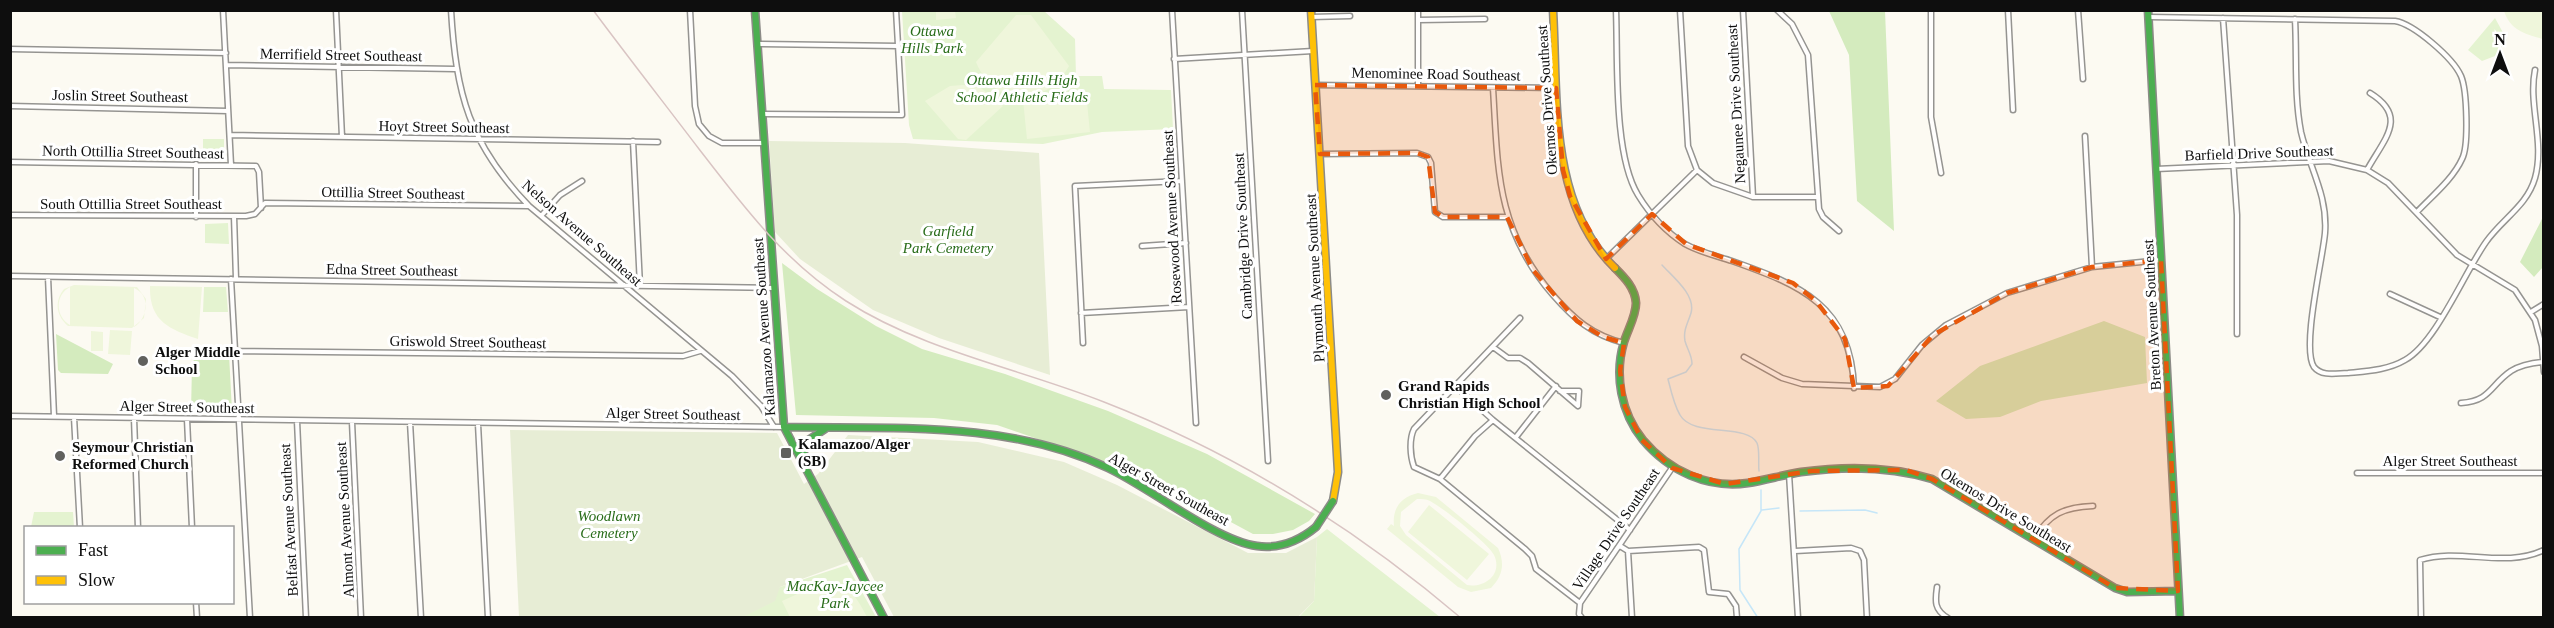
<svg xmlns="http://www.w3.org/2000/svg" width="2554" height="628" font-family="Georgia,serif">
<rect width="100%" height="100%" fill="#fcfaf2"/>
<path fill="#e4f3d0" d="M902,11H1044L1075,39L1076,76H1102L1104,89L1171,90L1173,129L1102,132L1043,144L913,139L909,125Z
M2495,18L2507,40L2495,56L2482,61L2468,50Z
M203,139H224V158H203Z
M228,223L229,244L205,243V224Z
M204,287H226L228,312H203Z
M34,512H73L74,527H31Z
M1327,529L1440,617L1298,618L1314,601L1317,537Z
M847,565L876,617L733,618L743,617L780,587Z"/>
<path fill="#d4ebbe" d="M1829,11H1885L1894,231L1857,201L1849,55Z
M2543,217V267L2534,277L2520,262Z
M782,263L817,289L876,326L922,349L1005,374L1108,411L1207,454L1315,514L1309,521L1293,530L1273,534H1253L1190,500L1095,459L997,425L934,418L796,415Z
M2104,321L2145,337L2147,383L2041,401L2000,417L1966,419L1936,401L1980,366Z
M56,334L113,364L108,374L61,373L58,370Z
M199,354H229L232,411H191L192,366L195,356Z"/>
<path fill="#e7edd5" d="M769,141L905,143L1039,153L1050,375L939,338L873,310L800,259L775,232Z
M510,430L777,433L804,484L818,474L848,435L978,442L1064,462L1117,485L1248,553H1286L1317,537L1314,601L1297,618L894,617L862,557L780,587L775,601L743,617H519Z"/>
<path fill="#eff6db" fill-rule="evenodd" d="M936,11H955L956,18L936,20Z
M2504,11H2543V39C2525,34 2510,30 2504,11Z
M1016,15H1031L1069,66C1045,108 995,108 976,62Z
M963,85L981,88L1003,106L966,140L958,139L925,101L950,86Z
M1086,93L1090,132L1027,139L1023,100Z
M74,285L137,287L146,299L144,318L132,328L68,326C56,316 54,301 64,289ZM70,287V325C55,316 55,295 70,287ZM134,288C151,295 148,318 134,327Z
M150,286L202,287L198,339C169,329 149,321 150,286Z
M110,330L132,331L130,355L108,354Z
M91,331L103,332V351H91Z
M1418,493L1436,497L1498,548C1505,563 1503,576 1491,588L1471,592L1458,587L1387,529L1391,524L1394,526C1392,508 1401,497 1418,493ZM1417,499C1422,499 1426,499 1430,501C1442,507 1489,544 1494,555C1503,574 1485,588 1467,585L1406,535L1400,526L1401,512Z
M1429,505L1489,554L1467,580L1408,532Z
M826,581C847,580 859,601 867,617H790L782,601Z"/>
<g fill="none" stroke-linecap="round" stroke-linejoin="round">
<path stroke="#c6e6f8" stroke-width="1.5" d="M1662,265C1673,277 1696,295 1691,313C1688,323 1683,330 1685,341C1687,349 1692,355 1692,364L1686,372L1668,379C1671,391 1674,405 1680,415C1693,438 1747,423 1757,443C1760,450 1758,462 1759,471
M1762,510L1779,508
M1800,511L1865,510L1877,513
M1758,618L1740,590L1739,549L1761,511V490"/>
<g stroke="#959491" stroke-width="7">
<path id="street" d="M223,10L231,165
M336,10L342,137
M451,10C456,94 469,144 529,206L732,376L761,406L774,427
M690,10L695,106L699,124L709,136L722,143H763
M1172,10L1196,423
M1242,10L1268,461
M1418,10V86
M1616,10C1618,60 1613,154 1638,195C1649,213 1666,232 1685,244C1699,252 1717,256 1732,261C1800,285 1851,305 1854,388
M1680,10L1688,146L1697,170L1713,183L1753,197H1817
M1743,10L1753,197
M1777,10L1792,24L1808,55L1819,209L1823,217L1839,231
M1931,10V117L1941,173
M2008,10L2013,110
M2078,10L2083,79
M1311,17L1350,16
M2149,17L2395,21C2414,24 2453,58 2461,76C2467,90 2469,146 2462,159C2453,179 2432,196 2417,212
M2223,18L2237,215V334
M2295,19C2297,56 2294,96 2301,132C2309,167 2328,195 2325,233C2323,258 2301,348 2314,367C2322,377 2337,373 2348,373C2368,371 2388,370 2405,360C2436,343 2464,273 2486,242C2502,219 2527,206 2535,178C2545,142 2528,105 2535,70
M1418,20L1485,19
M757,44L898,46
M10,49L226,53
M1174,59L1313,51
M226,65L455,69
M1315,85L1556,88
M1493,88C1498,170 1496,229 1553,295C1574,319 1592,335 1624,343
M10,106L228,111
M762,114L902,115L896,10
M230,135L658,142
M2085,136L2092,267
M633,141L640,286
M1320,154L1417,153L1428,157L1431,163L1435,212L1443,217H1507
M10,162L256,166L259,172L261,208
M2156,169L2329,161L2367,170L2388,183L2457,255L2515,290L2535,320L2542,346L2544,372
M2367,170C2384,139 2409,117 2370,93
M10,215L246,216L255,214L265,203L528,206
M234,216L236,279
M541,216L560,195L582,181
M196,217V164
M1142,246L1186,243
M1606,259L1697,170
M10,276L773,288
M48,277L54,416
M231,279L250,618
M2390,294L2440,317
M2531,312L2544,304
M1081,313L1189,307
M1520,318L1414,429C1409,439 1410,456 1414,467L1440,479L1525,549L1532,556L1536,569L1580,603
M1083,343L1075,186L1182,181
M1493,347L1508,358H1520L1528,363L1578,406L1579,391H1560
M235,351L683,356L700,351
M1744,357L1782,378L1802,384L1880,387L1895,379L1922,345L1946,325L2007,293L2092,267L2161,260
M1455,386L1493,420L1630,530
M2461,403C2491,401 2490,385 2511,371C2521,365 2532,363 2543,362
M10,416L784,427
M74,417L80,528
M134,418L138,528
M187,419L192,528
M297,421L306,618
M352,422L361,618
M410,422L421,618
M478,424L488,618
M1516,437L1556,386
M2357,473H2544
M1789,474L1798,618
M1440,479L1475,436L1493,420
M2034,539C2049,514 2064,507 2093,506
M1620,546L1628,551L1632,618
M1628,551L1699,547L1704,550L1709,592L1728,594L1736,606L1737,618
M1795,551L1851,548L1860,551L1864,560L1867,618
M1937,587C1935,601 1934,610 1948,618
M196,602L197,618
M1582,618L1579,614L1580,603L1672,468
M2421,618L2420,560C2460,547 2504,569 2544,550"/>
</g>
<g stroke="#8c8b87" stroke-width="9">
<path id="fast" d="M755,10L784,427L884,618
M2148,10L2180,618
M1615,268C1625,278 1635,288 1636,303C1636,316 1628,329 1624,342C1614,375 1621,413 1643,440C1669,471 1708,489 1748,483C1766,480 1783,475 1801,472C1845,466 1890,466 1932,479L2115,588L2127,592L2178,591
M784,427C892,429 1008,420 1108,468C1149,487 1216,541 1257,546C1279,549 1299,541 1316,527
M801,462L807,441L825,429"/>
</g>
<g stroke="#8c8b87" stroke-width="9">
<path id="slow" d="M1311,10L1338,472L1333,501
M1553,10C1558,96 1548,203 1615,268"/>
</g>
<use href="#street" stroke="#fffefd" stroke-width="4"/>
<use href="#fast" stroke="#4caf50" stroke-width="6"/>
<use href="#slow" stroke="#ffc107" stroke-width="6"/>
<path stroke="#d9c4c3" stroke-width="1.5" d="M593,10C628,57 664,103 699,149C743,206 784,261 846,301C924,351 1018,368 1104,402C1235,453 1354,527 1461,618"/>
<g stroke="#8c8b87" stroke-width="9" stroke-linecap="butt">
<path id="fast-bridge" d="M1316,527L1333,501"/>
</g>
<use href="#fast-bridge" stroke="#4caf50" stroke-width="6"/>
</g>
<path fill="#e8590c" fill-opacity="0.2" stroke="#e8590c" stroke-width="4.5" stroke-dasharray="12 8" stroke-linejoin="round" d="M1315,85L1556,88L1563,170L1570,196L1606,259L1652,214L1686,244L1793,283L1816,301L1845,339L1854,388L1888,386L1933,335L2007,293L2092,267L2161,260L2178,591L2115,588L1932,479L1906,470L1812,471L1725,484L1672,468L1642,440L1625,407L1620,371L1624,343L1603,337L1577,321L1533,270L1507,217H1443L1435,212L1428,157L1417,153L1320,154Z"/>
<g fill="#61615e" stroke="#fff" stroke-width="2">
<circle cx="143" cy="361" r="6"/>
<circle cx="1386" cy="395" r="6"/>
<rect x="780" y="447" width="12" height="12" rx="3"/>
<circle cx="60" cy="456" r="6"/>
</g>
<g text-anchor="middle" stroke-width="6" stroke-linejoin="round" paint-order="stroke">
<g font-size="15" font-style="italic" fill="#286c19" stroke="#fff">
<text x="932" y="36">Ottawa<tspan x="932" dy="17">Hills Park</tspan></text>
<text x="1022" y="85">Ottawa Hills High<tspan x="1022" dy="17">School Athletic Fields</tspan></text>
<text x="948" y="236">Garfield<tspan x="948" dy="17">Park Cemetery</tspan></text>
<text x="609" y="521">Woodlawn<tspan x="609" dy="17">Cemetery</tspan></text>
<text x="835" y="591">MacKay-Jaycee<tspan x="835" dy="17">Park</tspan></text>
</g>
<g font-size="15" fill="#0e0e0e" stroke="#fff">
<text transform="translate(341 55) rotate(1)" y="5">Merrifield Street Southeast</text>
<text transform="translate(1436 74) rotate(1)" y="5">Menominee Road Southeast</text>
<text transform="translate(120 96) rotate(1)" y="5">Joslin Street Southeast</text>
<text transform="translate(1547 100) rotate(-94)" y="5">Okemos Drive Southeast</text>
<text transform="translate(1736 104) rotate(-93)" y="5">Negaunee Drive Southeast</text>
<text transform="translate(444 127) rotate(1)" y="5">Hoyt Street Southeast</text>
<text transform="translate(133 152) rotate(1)" y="5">North Ottillia Street Southeast</text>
<text transform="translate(2259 153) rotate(-2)" y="5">Barfield Drive Southeast</text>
<text transform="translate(393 193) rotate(1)" y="5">Ottillia Street Southeast</text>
<text x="131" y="209">South Ottillia Street Southeast</text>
<text transform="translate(1172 217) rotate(-93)" y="5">Rosewood Avenue Southeast</text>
<text transform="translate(582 233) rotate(41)" y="5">Nelson Avenue Southeast</text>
<text transform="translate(1243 236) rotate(-93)" y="5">Cambridge Drive Southeast</text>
<text transform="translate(392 270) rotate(1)" y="5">Edna Street Southeast</text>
<text transform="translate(1315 278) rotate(-93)" y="5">Plymouth Avenue Southeast</text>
<text transform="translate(2152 315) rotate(-93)" y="5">Breton Avenue Southeast</text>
<text transform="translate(764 327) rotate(-94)" y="5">Kalamazoo Avenue Southeast</text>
<text transform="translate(468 342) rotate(1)" y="5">Griswold Street Southeast</text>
<text transform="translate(187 407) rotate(1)" y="5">Alger Street Southeast</text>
<text transform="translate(673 414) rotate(1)" y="5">Alger Street Southeast</text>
<text x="2450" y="466">Alger Street Southeast</text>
<text transform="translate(1169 489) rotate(29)" y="5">Alger Street Southeast</text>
<text transform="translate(2006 510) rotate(31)" y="5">Okemos Drive Southeast</text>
<text transform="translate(289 520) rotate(-93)" y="5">Belfast Avenue Southeast</text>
<text transform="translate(345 520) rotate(-93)" y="5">Almont Avenue Southeast</text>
<text transform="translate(1616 529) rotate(-56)" y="5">Village Drive Southeast</text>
</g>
<g font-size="15" font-weight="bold" fill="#0e0e0e" stroke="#fff" text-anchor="start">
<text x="155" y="357">Alger Middle<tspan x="155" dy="17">School</tspan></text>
<text x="1398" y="391">Grand Rapids<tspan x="1398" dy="17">Christian High School</tspan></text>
<text x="798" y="449">Kalamazoo/Alger<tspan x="798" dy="17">(SB)</tspan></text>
<text x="72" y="452">Seymour Christian<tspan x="72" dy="17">Reformed Church</tspan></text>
</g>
</g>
<rect width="2554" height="628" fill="none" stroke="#0e0e0e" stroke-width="24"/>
<rect x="24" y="526" width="210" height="78" fill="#ffffff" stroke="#9f9f9f" stroke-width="1.5"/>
<rect x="36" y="546" width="30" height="9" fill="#4caf50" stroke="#9f9f9f" stroke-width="1.5"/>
<text x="78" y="556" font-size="18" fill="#0e0e0e">Fast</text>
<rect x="36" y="576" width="30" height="9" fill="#ffc107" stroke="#9f9f9f" stroke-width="1.5"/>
<text x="78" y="586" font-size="18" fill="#0e0e0e">Slow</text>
<g transform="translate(2500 54)" stroke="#ffffff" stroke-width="4.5" paint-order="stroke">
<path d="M0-4.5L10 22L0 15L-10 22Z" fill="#0e0e0e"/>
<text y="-9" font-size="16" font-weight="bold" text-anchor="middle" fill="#0e0e0e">N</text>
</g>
</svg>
